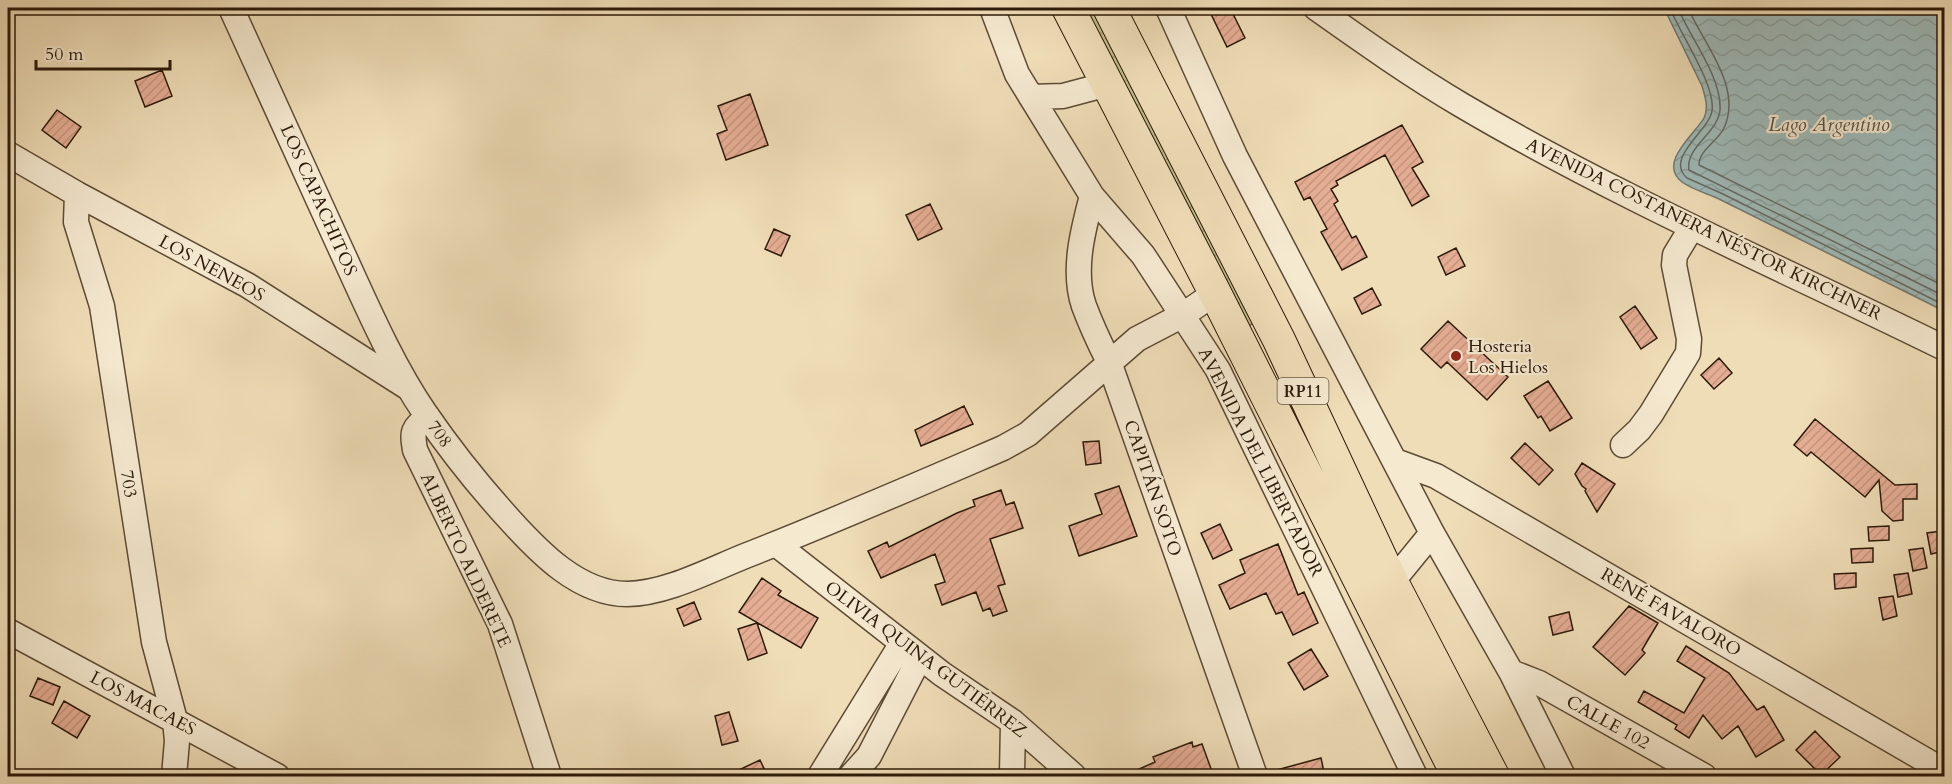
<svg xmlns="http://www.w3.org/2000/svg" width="1952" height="784" font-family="Cardo,serif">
<defs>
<pattern id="grass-dots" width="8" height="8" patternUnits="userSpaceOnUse" patternTransform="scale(1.5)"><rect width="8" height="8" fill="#c1bf89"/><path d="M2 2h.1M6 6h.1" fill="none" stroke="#a6a475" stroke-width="1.8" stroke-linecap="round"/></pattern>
<pattern id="water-waves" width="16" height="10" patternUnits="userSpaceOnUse" patternTransform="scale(1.5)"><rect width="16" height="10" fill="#9ebab9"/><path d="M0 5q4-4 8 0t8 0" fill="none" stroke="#889f9e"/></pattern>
<pattern id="building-hatch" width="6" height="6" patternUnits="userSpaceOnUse" patternTransform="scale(1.5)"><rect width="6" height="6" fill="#e5ad94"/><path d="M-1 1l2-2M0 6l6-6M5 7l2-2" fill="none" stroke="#c5947e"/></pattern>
</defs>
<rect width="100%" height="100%" fill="#efddb7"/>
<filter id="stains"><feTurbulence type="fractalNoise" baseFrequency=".00333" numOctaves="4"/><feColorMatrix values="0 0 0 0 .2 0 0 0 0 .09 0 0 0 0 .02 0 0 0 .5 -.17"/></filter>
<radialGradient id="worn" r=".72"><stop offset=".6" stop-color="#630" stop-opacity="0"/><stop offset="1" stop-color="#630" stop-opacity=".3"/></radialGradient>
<path fill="url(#grass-dots)" stroke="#766c4a" stroke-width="1.5" d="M1082,8H1095L1256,322L1243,329Z"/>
<path fill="url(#water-waves)" stroke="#707a73" stroke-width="1.5" d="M1664,8H1944V311L1721,200C1709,194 1693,190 1682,182C1657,163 1695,134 1704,118C1709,108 1705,96 1702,86Z"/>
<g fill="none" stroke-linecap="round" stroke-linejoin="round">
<path stroke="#656a62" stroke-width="1.5" d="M1670,8C1680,34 1716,85 1712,111C1709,131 1664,158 1687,178L1723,194L1944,305
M1678,8C1690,38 1722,77 1720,110C1718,133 1685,147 1689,170L1944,296
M1688,8C1703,43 1743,87 1724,128C1718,141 1699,150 1699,165L1944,286"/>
</g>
<path fill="url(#building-hatch)" stroke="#2c1a0a" stroke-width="1.5" d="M1219,8H1230L1245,38L1227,47L1210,12Z
M162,70L172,96L145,107L135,81Z
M750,94L768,145L726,160L717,134L727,130L718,106Z
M57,110L81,127L66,148L42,130Z
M1402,125L1423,162L1412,168L1429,196L1412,206L1385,155L1336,181L1338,185L1331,189L1338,201L1334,204L1352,238L1356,236L1367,257L1342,270L1321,232L1327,229L1310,197L1304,200L1295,182Z
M930,204L942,229L918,240L906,215Z
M774,229L790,236L781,256L765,249Z
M1456,248L1465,266L1446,275L1438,257Z
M1372,288L1381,305L1362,314L1354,298Z
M1635,306L1657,338L1641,349L1620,317Z
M1448,321L1508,377L1487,400L1447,362L1441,368L1421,349Z
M1719,358L1732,373L1714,389L1701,375Z
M1548,381L1572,418L1550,431L1541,416L1538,418L1524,396Z
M964,406L973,424L921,446L915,430Z
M1815,419L1895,485L1917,484V499H1903V520L1893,521L1882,511L1879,480L1865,497L1811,452L1807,456L1794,445Z
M1099,441L1101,463L1086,465L1083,442Z
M1525,443L1553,470L1539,485L1511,458Z
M1582,463L1615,484L1597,512L1585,491L1586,489L1582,486L1575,474Z
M1119,486L1137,536L1079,556L1069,526L1102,514L1095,494Z
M1001,490L1006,505L1014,502L1023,528L990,539L1005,584L998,586L1007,611L993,616L990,608L983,611L976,592L942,605L935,585L945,582L935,554L881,578L868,551L887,542L889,547L957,513L975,506L973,500Z
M1220,524L1232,550L1213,559L1201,533Z
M1889,526V540L1869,541L1868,527Z
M1941,531L1944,551L1931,554L1927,533Z
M1278,544L1298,595L1304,592L1318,623L1293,635L1282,612L1276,614L1266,593L1230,609L1219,585L1245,573L1240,560Z
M1873,548V562L1852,563L1851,549Z
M1923,548L1927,568L1913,571L1909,550Z
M1856,573V587L1835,589L1834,574Z
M1908,573L1912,594L1898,597L1894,575Z
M762,578L781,591L778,595L818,618L801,648L739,612Z
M1893,596L1897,616L1883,620L1879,598Z
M694,602L701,619L684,626L677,609Z
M1629,606L1658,623L1642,650L1645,653L1625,675L1593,647Z
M1569,612L1573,630L1553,635L1549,617Z
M757,623L767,653L748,660L738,629Z
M1686,646L1729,673L1757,710L1764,706L1784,740L1756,757L1738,726L1722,739L1703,715L1689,738L1675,729L1677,725L1638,702L1644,691L1684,713L1705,678L1677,661Z
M1311,649L1328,676L1304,690L1288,663Z
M38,678L60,687L53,705L30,696Z
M64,701L90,716L77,738L52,723Z
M729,712L738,741L722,745L715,716Z
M1815,731L1840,757L1821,775L1796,750Z
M1192,742L1193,747L1202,744L1214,777H1121L1155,762L1153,757Z
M1321,758L1325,777H1270L1269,772Z
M760,760L768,777H724Z"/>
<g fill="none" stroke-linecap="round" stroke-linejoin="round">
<g stroke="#5d4b35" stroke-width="27">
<path id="minor" d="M231,8C266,85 301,163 337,241C363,297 390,362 425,413C451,451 479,486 510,520C539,552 579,594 627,594C665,594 710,570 745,556C832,522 917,485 1003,448L1028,434L1137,339L1183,315L1215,293
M992,8L1017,74L1092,196L1143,255L1218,370L1415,776
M1168,8L1235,156L1432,533L1511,672L1563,776
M1316,8C1364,42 1412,76 1463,106C1618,197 1783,269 1944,348
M1031,97L1063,96L1108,84
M8,154L77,194L247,285L407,387
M77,194L76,222L102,306L154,642L175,720L177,741L174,776
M1092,196C1083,230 1072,271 1084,306C1091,325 1100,344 1109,362L1255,776
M428,417C412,429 412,431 415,450L500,624L549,776
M1623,445L1639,430L1651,414L1688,353L1689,339L1674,265L1675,255L1692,227
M1395,461L1436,476L1944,771
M776,544L942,674L1013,722L1074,776
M1392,582L1432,533
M8,631L277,776
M1511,672L1539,683L1704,776
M820,776L902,643
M851,776L869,756L920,657
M1012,776L1013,722"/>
</g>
<g stroke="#2c1a0a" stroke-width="34">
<path id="major" d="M1068,8L1215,293L1458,776
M1109,8L1279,340L1392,582L1493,776"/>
</g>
<use href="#minor" stroke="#f5e9d0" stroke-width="24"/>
<use href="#major" stroke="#efddb7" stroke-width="32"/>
</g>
<circle fill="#8f2418" stroke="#f5e9d0" stroke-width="2" cx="1456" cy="356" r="6"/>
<g text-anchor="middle" stroke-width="4.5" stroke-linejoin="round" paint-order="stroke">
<rect fill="#f5e9d0" stroke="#685845" stroke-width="1.5" x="1277.5" y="378" width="51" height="26" rx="4.5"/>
<g font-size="16" font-weight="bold" fill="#2c1a0a">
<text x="1303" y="397">RP11</text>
</g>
<g font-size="18" fill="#2c1a0a" stroke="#f5e9d0">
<text transform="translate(319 200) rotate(66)" y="6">LOS CAPACHITOS</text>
<text transform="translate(1704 229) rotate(26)" y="6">AVENIDA COSTANERA NÉSTOR KIRCHNER</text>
<text transform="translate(212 268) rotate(29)" y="6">LOS NENEOS</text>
<text transform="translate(440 434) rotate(54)" y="6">708</text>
<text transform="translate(1261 462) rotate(63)" y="6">AVENIDA DEL LIBERTADOR</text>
<text transform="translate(129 484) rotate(81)" y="6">703</text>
<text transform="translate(1153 488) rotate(71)" y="6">CAPITÁN SOTO</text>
<text transform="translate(466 560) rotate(65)" y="6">ALBERTO ALDERETE</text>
<text transform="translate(1671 612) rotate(30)" y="6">RENÉ FAVALORO</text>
<text transform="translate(926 659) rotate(37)" y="6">OLIVIA QUINA GUTIÉRREZ</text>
<text transform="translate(143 703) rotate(28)" y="6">LOS MACAES</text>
<text transform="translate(1608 722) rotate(29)" y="6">CALLE 102</text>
</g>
<g font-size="18" fill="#2c1a0a" stroke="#f5e9d0" text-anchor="start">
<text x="1468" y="352">Hosteria<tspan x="1468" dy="21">Los Hielos</tspan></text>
</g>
<g font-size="20" font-style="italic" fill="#545247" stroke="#f5e9d0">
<text x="1829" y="131">Lago Argentino</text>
</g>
</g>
<rect width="1952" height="784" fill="none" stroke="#efddb7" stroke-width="30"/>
<rect x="9" y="9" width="1934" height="766" fill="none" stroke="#2c1a0a" stroke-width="3"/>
<rect x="15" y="15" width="1922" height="754" fill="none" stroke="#2c1a0a" stroke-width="1.5"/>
<path d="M36 60v9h134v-9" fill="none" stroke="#2c1a0a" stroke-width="3"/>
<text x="45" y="60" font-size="18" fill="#2c1a0a" stroke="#f5e9d0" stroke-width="4.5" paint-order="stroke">50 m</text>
<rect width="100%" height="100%" filter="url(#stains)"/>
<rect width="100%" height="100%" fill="url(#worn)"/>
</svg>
